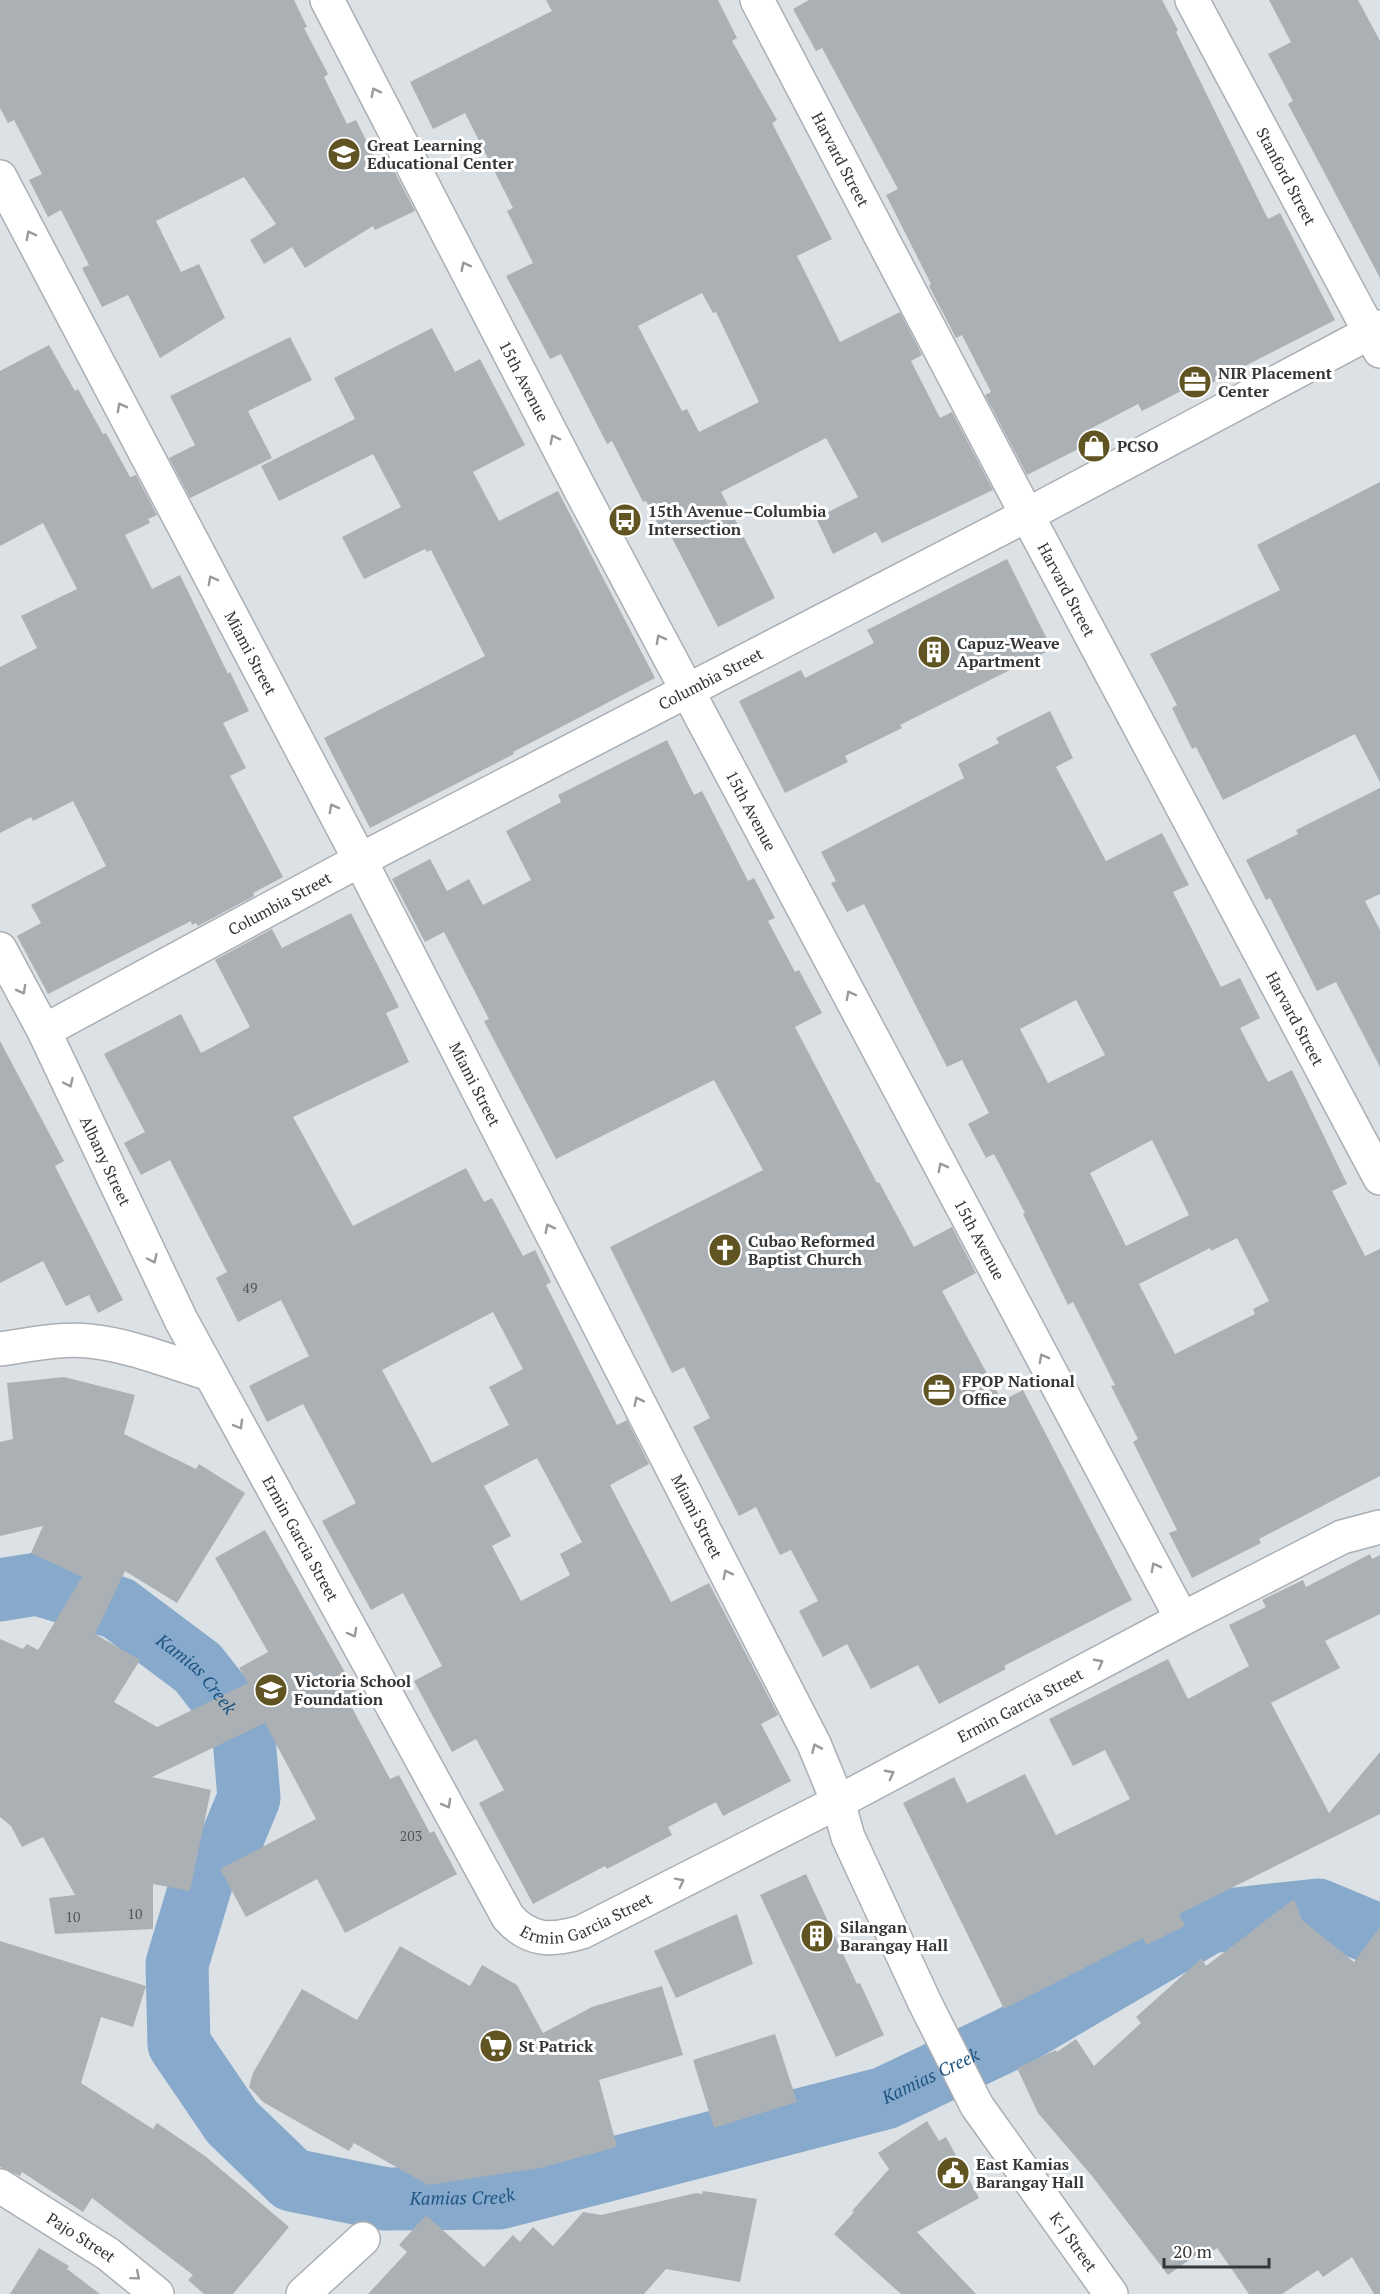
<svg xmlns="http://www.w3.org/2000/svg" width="1380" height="2294" font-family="'PT Serif',serif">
<rect width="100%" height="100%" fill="#dce1e5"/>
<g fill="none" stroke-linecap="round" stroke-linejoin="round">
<path stroke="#86a9cc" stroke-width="63" id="s1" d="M0,1590L37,1584L118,1608L198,1668L243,1726L249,1798L230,1844L204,1874L177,1964L179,2044L232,2122L292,2180L386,2199L499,2198L885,2098L1011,2038L1209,1922L1318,1910L1380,1936"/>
</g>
<path fill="#abb0b4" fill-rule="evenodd" d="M0,0H294L307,27L304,28L328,74L324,77L347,124L356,120L379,166L389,161L415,211L375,230L373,226L305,268L292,247L264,264L250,240L276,224L244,177L156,221L181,272L199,264L225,318L160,358L128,295L102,307L82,268L89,265L61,210L48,217L29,180L42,174L14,120L8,123L0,108Z
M546,0H718L737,38L732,41L777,120L772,123L832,239L797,256L840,342L900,312L922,355L911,361L940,418L952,412L993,490L882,543L876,532L833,554L816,518L858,497L826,438L721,492L775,598L718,627L671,536L666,539L646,501L643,502L612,441L607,444L561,354L550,359L506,276L533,263L507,211L513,208L465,113L433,129L410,82L552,11ZM702,293L713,313L716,312L759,402L699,432L687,409L682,411L638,326Z
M809,0H1162L1178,30L1176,32L1268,219L1280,213L1335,320L1194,392L1191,386L1142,411L1138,404L1090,429L1096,440L1027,475L985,395L991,392L962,335L956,338L929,286L931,284L886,195L898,189L822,48L816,51L793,9Z
M1269,0H1358L1380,41V278L1288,104L1293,101L1268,54L1291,42Z
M432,328L455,372L480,359L525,445L473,472L499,521L558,491L655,678L513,752L514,754L370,828L324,738L485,656L431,550L427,552L425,549L364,579L342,537L401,507L373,454L279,501L261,466L355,419L334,378Z
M290,337L312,380L248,411L272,458L190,498L169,458L195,445L170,396Z
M49,345L75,391L78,389L103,434L106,433L130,477L136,475L157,515L148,519L150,523L125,535L152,589L180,575L228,674L230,672L249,711L223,723L246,768L230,776L283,877L253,893L254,896L198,926L196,923L192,925L191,921L48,994L17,936L41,923L31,905L106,866L73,801L33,821L31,817L0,833V667L37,648L21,616L77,589L43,523L0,546V371Z
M1380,482V782L1355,734L1223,800L1196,747L1192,749L1172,708L1177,705L1150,654L1280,590L1257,545Z
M1007,559L1052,649L900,725L902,728L845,756L848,762L785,793L739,701L801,670L805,678L874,643L867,630Z
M1050,711L1073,758L1056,767L1106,861L1162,833L1189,885L1173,892L1221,987L1240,978L1260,1018L1240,1028L1268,1082L1292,1070L1347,1184L1332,1191L1365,1256L1380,1249V1476L1259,1539L1261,1543L1192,1578L1169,1533L1177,1530L1133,1442L1138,1439L1111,1386L1115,1385L1073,1302L1068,1305L1023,1214L1025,1213L994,1154L986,1158L968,1124L989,1113L962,1060L947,1067L864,904L847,912L831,883L836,881L821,852L964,778L958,764L999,743L996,738ZM1076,1000L1105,1055L1048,1083L1020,1029ZM1152,1140L1189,1215L1126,1246L1090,1173ZM1237,1238L1269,1301L1253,1309L1255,1314L1175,1354L1139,1284L1210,1248L1211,1251Z
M667,740L694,795L702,791L748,881L754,878L775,918L768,921L795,972L799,970L822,1013L795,1027L877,1183L879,1182L914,1247L952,1227L976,1273L942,1291L1002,1401L1023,1390L1132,1600L1004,1666L1006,1669L939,1704L918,1665L871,1689L847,1644L823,1657L799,1611L818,1601L791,1550L780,1555L756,1507L739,1516L693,1427L710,1418L684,1367L672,1373L610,1247L763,1170L714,1080L556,1159L484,1021L489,1019L444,932L425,942L392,879L430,859L447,891L469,879L483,905L531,880L506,831L561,802L558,795Z
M1380,788V894L1365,901L1380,930V1067L1336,982L1317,991L1270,898L1266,900L1246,860L1298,834L1296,830Z
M351,913L399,1007L386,1013L409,1062L293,1117L353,1226L466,1168L484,1202L492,1198L523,1256L535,1250L551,1282L546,1285L617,1425L627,1420L649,1464L610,1485L671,1602L709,1583L778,1715L761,1724L791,1781L723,1816L716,1802L668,1827L672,1835L607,1869L605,1866L533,1904L479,1803L504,1790L476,1739L452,1752L414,1681L442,1666L403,1593L371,1610L322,1521L356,1503L303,1404L267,1422L249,1386L309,1356L281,1300L238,1322L216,1278L227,1272L170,1160L141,1175L124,1143L145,1132L104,1054L181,1014L201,1053L250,1027L215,960L272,929L282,948ZM493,1312L523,1369L489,1387L509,1425L432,1463L382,1370ZM537,1458L582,1542L560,1554L570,1575L521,1601L492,1546L511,1536L484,1486Z
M0,1041L64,1161L55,1166L123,1300L98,1313L89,1295L66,1306L43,1261L0,1283Z
M64,1377L135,1395L124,1434L196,1469L199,1464L245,1493L177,1603L125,1571L95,1634L140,1660L114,1702L157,1727L248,1683L239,1668L268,1652L215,1558L265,1530L360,1699L350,1704L390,1779L399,1775L430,1833L434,1831L457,1874L345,1933L317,1879L246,1917L220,1869L316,1819L265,1723L152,1777L211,1790L190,1891L153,1884V1929L55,1934L49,1898L75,1895L43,1837L22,1847L11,1826L0,1817V1639L23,1649L27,1644L38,1650L82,1577L31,1553L43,1526L0,1536V1442L13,1439L7,1383Z
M1370,1554L1372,1559L1380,1555V1614L1325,1641L1340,1668L1271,1703L1329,1813L1380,1752V1814L1179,1914L1185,1926L1146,1945L1143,1938L1004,2009L903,1803L954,1777L967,1803L1025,1774L1056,1835L1130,1799L1105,1750L1073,1766L1049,1719L1168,1659L1188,1699L1249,1666L1229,1625L1266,1607L1262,1600L1303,1580L1306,1587Z
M806,1874L857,1984L860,1983L884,2035L836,2057L760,1895Z
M1294,1899L1302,1920L1354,1962L1380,1927V2294H1374L1352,2257L1323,2277L1318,2270L1282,2294H1249L1217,2248L1213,2251L1209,2246L1168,2275L1092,2176L1038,2113L1017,2068L1056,2050L1057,2052L1076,2039L1094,2066L1141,2023L1136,2017L1202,1958L1206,1966Z
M737,1914L753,1964L676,1998L654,1951Z
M0,1941L146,1986L133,2027L101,2017L81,2083L153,2129L157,2123L205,2156L289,2227L233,2294H204L188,2280L193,2275L92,2198L83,2212L22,2172L20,2176L0,2167Z
M400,1946L470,1986L482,1965L517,1985L543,2033L592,2007L662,1986L683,2055L599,2080L617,2147L540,2168L428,2185L354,2143L349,2151L263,2102L249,2087L253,2073L302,1989L357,2020Z
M775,2034L797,2102L714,2128L693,2060Z
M927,2121L939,2141L946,2137L979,2198L917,2232L976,2294H901L834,2234L854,2212L852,2211L889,2169L878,2153Z
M703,2191L757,2199L740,2282L666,2269L644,2294H368L407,2252L399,2245L426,2215L484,2267L513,2235L520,2242L533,2227L553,2246L583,2212L601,2215L696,2193L702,2194Z
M39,2248L69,2266L67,2269L100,2294H10Z"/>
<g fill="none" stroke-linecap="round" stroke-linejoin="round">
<g stroke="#abafb3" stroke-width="36">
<g id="minor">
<path id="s2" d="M327,0L581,491L1182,1619"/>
<path id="s3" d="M757,0L1027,515L1380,1178"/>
<path id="s4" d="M1192,0L1380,351"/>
<path id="s5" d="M0,177L360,860L814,1744L838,1802L848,1837L925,2003L977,2106L1111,2294"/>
<path id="s6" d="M0,949L44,1031L181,1320L508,1917C530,1942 552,1941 582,1932L838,1802L1182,1619L1342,1537L1380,1527"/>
<path id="s7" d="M44,1031L360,860L1027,515L1380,327"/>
<path d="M0,1349C29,1345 60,1338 89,1341C130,1345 171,1362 210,1374"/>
<path id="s8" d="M0,2186L108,2254L157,2294"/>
<path d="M303,2294L363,2239"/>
</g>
</g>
<use href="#minor" stroke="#fff" stroke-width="33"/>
</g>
<defs><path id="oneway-chevron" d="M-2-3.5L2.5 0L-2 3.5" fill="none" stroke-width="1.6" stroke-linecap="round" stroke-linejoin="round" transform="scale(1.5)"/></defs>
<g stroke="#9a9a9c">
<use href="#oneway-chevron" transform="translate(375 92) rotate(-117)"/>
<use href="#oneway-chevron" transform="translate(30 235) rotate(-118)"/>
<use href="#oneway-chevron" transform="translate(465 266) rotate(-117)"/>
<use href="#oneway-chevron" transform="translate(121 407) rotate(-118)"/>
<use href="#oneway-chevron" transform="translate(554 439) rotate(-117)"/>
<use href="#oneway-chevron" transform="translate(212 580) rotate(-118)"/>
<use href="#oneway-chevron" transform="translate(660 639) rotate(-118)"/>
<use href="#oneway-chevron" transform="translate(333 808) rotate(-118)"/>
<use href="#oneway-chevron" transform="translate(22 990) rotate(62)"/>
<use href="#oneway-chevron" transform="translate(850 995) rotate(-118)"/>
<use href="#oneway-chevron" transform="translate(69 1083) rotate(65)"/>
<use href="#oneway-chevron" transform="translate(942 1167) rotate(-118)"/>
<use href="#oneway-chevron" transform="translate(549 1228) rotate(-117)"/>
<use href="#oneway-chevron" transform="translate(153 1259) rotate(65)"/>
<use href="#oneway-chevron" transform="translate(1043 1358) rotate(-118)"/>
<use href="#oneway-chevron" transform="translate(638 1401) rotate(-117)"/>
<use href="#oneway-chevron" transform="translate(239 1425) rotate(60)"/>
<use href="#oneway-chevron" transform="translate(1155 1567) rotate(-118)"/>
<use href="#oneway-chevron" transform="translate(727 1574) rotate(-117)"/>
<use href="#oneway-chevron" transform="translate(353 1633) rotate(61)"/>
<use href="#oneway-chevron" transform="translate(1099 1663) rotate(-28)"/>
<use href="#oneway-chevron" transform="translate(816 1748) rotate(-114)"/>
<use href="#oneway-chevron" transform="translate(890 1774) rotate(-28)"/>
<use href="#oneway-chevron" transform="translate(447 1804) rotate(61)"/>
<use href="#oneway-chevron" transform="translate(680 1882) rotate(-27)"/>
<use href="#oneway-chevron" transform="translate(136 2276) rotate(40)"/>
</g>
<defs>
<g id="school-disc" transform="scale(1.725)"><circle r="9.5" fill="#605522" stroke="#fff"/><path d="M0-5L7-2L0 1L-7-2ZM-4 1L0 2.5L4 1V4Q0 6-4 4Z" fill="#fff"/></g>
<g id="office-disc" transform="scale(1.725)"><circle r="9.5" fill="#605522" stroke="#fff"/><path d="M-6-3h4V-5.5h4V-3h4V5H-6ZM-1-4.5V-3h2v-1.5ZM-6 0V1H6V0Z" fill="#fff"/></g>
<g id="shop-disc" transform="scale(1.725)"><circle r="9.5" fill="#605522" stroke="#fff"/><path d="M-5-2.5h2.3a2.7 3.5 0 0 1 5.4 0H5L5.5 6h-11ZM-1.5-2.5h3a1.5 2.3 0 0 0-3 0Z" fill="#fff"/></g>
<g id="bus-disc" transform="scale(1.725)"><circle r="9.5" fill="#605522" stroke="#fff"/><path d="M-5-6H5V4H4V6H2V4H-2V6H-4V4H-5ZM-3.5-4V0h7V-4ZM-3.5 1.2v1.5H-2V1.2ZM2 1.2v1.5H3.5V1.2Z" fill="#fff"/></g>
<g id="building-disc" transform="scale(1.725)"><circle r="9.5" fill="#605522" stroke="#fff"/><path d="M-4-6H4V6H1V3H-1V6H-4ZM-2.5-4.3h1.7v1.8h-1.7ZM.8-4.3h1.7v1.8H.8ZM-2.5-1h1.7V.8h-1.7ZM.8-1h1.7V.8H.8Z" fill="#fff"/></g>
<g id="church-disc" transform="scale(1.725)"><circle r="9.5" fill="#605522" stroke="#fff"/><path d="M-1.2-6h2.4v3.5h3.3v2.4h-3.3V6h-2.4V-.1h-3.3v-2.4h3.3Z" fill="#fff"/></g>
<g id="supermarket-disc" transform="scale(1.725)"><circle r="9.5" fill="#605522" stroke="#fff"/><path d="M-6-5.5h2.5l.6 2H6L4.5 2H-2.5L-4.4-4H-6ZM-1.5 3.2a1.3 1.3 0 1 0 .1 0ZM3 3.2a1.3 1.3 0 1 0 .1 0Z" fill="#fff"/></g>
<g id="civic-disc" transform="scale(1.725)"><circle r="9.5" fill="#605522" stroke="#fff"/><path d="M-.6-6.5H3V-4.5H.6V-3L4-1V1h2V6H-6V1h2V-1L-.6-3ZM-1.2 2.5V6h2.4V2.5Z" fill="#fff"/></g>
</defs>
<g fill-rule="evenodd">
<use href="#school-disc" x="344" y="154"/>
<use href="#office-disc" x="1195" y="382"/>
<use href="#shop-disc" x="1094" y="446"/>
<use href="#bus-disc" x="625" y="520"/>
<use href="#building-disc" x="934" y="652"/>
<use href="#church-disc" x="725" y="1250"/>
<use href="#office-disc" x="939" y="1390"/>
<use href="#school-disc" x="271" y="1690"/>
<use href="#building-disc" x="817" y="1936"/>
<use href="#supermarket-disc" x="496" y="2046"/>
<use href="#civic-disc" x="953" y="2173"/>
</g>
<g text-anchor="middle" stroke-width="6" stroke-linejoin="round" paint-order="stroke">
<g font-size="14" fill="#525457">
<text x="250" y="1293">49</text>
<text x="411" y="1841">203</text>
<text x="135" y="1919">10</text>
<text x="73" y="1922">10</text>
</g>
<g font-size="16" font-weight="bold" fill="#353638" stroke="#fff" text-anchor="start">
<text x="367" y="151">Great Learning<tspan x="367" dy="18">Educational Center</tspan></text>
<text x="1218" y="379">NIR Placement<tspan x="1218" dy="18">Center</tspan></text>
<text x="1117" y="452">PCSO</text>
<text x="648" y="517">15th Avenue–Columbia<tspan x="648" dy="18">Intersection</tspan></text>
<text x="957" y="649">Capuz-Weave<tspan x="957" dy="18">Apartment</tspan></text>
<text x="748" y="1247">Cubao Reformed<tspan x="748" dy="18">Baptist Church</tspan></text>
<text x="962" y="1387">FPOP National<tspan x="962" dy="18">Office</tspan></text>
<text x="294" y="1687">Victoria School<tspan x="294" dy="18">Foundation</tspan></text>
<text x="840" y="1933">Silangan<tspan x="840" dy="18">Barangay Hall</tspan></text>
<text x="519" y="2052">St Patrick</text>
<text x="976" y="2170">East Kamias<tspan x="976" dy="18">Barangay Hall</tspan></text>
</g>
<g font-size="16" fill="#353638" stroke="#fff">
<text dy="6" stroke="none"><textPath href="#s3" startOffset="180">Harvard Street</textPath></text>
<text dy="6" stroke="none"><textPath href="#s4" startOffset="200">Stanford Street</textPath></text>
<text dy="6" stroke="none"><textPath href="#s2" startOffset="429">15th Avenue</textPath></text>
<text dy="6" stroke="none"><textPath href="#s3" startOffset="666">Harvard Street</textPath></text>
<text dy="6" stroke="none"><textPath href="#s5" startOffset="538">Miami Street</textPath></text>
<text dy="6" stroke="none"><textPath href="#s7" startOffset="754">Columbia Street</textPath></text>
<text dy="6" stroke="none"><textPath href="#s2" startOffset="915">15th Avenue</textPath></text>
<text dy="6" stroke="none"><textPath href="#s7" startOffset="268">Columbia Street</textPath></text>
<text dy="6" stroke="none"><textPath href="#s3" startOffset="1152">Harvard Street</textPath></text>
<text dy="6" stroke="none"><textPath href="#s5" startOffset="1024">Miami Street</textPath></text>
<text dy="6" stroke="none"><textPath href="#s6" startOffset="237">Albany Street</textPath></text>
<text dy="6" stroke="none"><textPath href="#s2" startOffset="1401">15th Avenue</textPath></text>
<text dy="6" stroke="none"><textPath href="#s5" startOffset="1510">Miami Street</textPath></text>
<text dy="6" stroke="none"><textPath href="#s6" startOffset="662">Ermin Garcia Street</textPath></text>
<text dy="6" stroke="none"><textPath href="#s6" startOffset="1668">Ermin Garcia Street</textPath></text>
<text dy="6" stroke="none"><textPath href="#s6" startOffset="1182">Ermin Garcia Street</textPath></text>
<text dy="6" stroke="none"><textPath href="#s8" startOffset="96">Pajo Street</textPath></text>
<text dy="6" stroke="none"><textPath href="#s5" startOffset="2330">K-J Street</textPath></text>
</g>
<g font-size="18" font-style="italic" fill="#1e5481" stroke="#fff">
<text dy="6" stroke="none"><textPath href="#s1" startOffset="225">Kamias Creek</textPath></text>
<text dy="6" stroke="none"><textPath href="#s1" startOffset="1467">Kamias Creek</textPath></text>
<text dy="6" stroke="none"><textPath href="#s1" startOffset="981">Kamias Creek</textPath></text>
</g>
</g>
<path d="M1164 2258v9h105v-9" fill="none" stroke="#353638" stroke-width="3"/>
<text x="1173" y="2258" font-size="18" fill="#353638" stroke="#ffffff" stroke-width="4.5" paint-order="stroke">20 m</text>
</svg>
